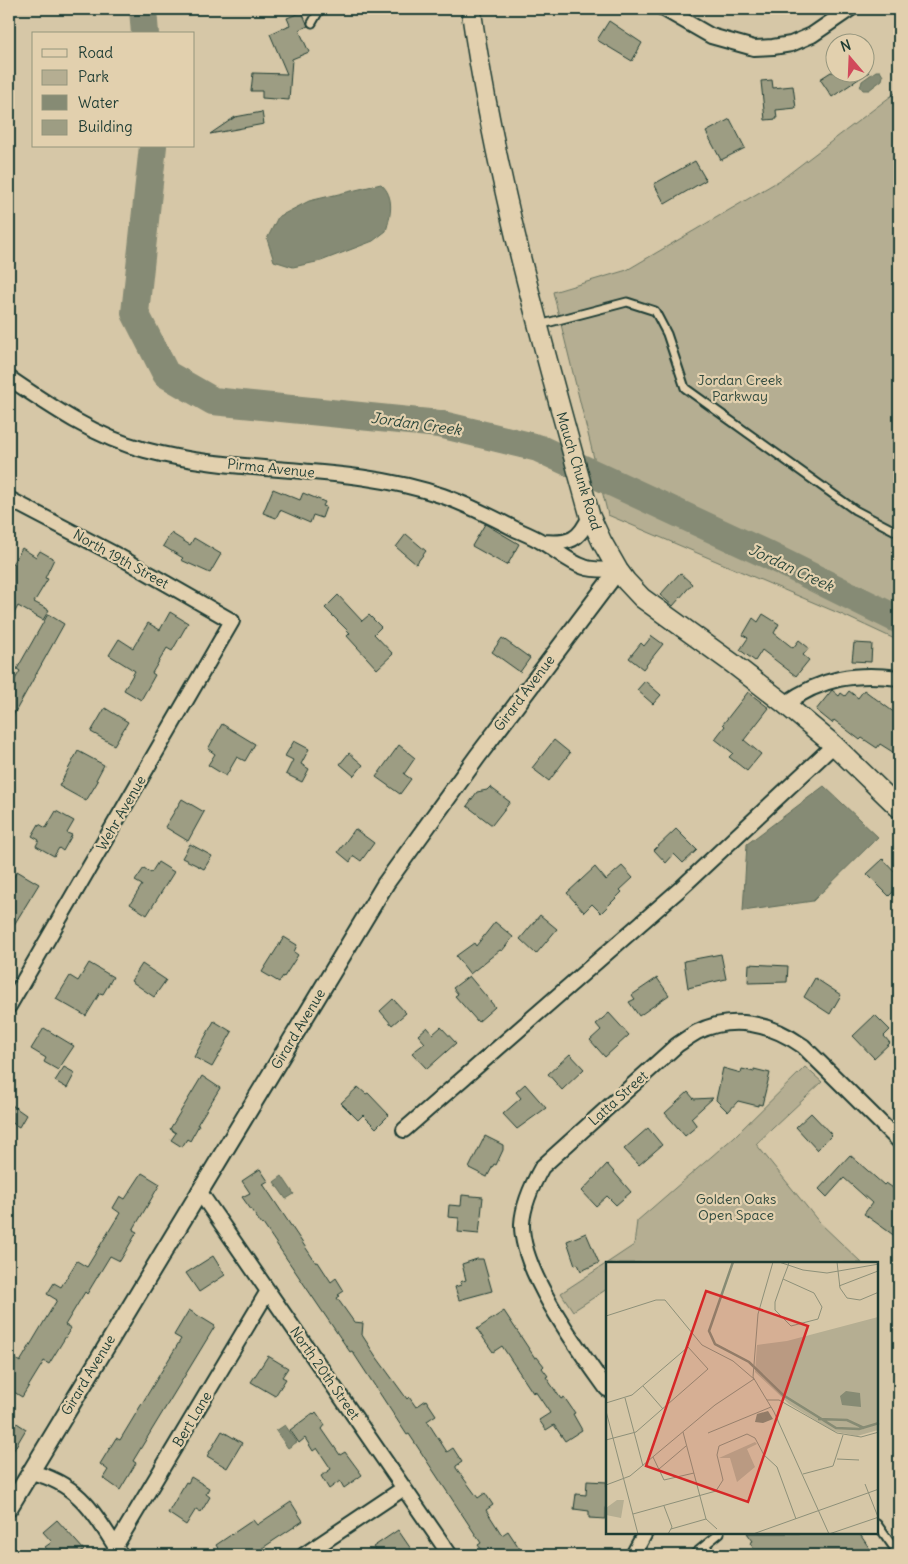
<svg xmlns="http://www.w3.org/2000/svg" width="908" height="1564" font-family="Delius,sans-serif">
<rect width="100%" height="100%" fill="#d6c7a7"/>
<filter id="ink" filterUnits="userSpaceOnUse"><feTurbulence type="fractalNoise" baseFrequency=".02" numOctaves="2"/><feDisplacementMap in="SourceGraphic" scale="10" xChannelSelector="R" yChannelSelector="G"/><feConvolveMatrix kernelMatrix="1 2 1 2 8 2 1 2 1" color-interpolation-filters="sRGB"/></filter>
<g filter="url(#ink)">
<path fill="#b5ae92" stroke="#6a7663" d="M899,90V641L843,615L608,515L553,292L627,270L782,179Z
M805,1067L822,1082L756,1144L819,1222L862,1263H607L634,1245L637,1221L734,1137Z
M607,1263V1289L573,1311L561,1293Z"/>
<path fill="#868b74" stroke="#5d6c5a" d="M876,71H880L883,76L882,80L869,90H863L860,86L861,85L862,81Z
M381,184C395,197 391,214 386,231L373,241L321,261L293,267L274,261L267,239L278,217L309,201Z
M824,786L878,837L813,901L743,911L747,844Z
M282,1176L294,1194L286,1199L274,1182Z
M285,1425L297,1442L288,1448L276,1431Z"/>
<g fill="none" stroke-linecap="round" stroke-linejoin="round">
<path stroke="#868b74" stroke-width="28" d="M143,9L145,34
M153,146L135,313L166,374L213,401L439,424L538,448L766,554L899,620"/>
</g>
<path fill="#9d9d83" stroke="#1f3d34" d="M302,12L308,26L299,30L309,52L292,59L289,100L262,98V91H251L253,73L287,74L270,34L290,25L287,18Z
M609,21L642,43L632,61L597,40Z
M831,72H869L832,97L820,79Z
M772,80L773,88L793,86L796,108L776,110L777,119L765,120L761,81Z
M262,112L264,124L210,134L235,117Z
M730,119L745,148L721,160L706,132Z
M695,161L706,180L665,204L654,184Z
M273,489L300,500L303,493L325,502L323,506L326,507L322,518L313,515L310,523L280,510L276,518L263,513Z
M485,524L519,544L508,564L507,563L506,565L472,546Z
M171,533L190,545L194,538L221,554L210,573L181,560L183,558L163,546Z
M406,534L426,551L416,564L396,547Z
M22,548L36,557L40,551L54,559L45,578L48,579L34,602L49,610L43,620L18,606L9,623V569Z
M680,573L692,584L673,606L660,595Z
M338,595L362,621L369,615L381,627L374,634L393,654L377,669L347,636L350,633L325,608Z
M170,612L188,623L172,651L167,648L152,673L155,675L141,700L124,690L135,671L109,655L119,639L133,648L148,623L160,630Z
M48,614L64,624L9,723V689L20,671L17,669Z
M763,614L779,624L774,633L793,648L799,640L809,648L803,655L809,660L796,676L762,650L755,661L740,650L748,638L743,635L753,618L758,622Z
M652,636L663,644L643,669L629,658L641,643L644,646Z
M502,638L530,658L520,672L492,652Z
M854,643L872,644L871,662L852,661Z
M645,681L661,695L653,704L637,690Z
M832,690L839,696L841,693L845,696L849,691L858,698L864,690L899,716V756L880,744L877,748L862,738L860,740L834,720L832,723L816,710Z
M748,692L769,708L744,740L761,754L747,771L729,757L733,753L715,739L725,726L723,724Z
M105,708L128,722L114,745L91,732Z
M222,724L255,744L245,761L237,757L226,776L208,765L215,754L208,749Z
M554,740L570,753L549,781L532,768Z
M294,741L309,749L301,764L309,769L302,782L286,774L293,760L285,756Z
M399,745L415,758L404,774L411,779L400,794L376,777Z
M78,751L104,765L96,780L98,781L86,801L59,786Z
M349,753L363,765L354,776L340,764Z
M490,787L510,802L492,825L467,806L477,792L487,790Z
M182,799L204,812L188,841L165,827Z
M56,811L74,821L67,833L72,835L63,851L59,848L54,856L36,846L39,840L32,836L39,824L46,828Z
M355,829L374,843L361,861L354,856L350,862L338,852Z
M676,829L697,850L683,863L674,854L666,863L654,850Z
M190,844L212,856L204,869L182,858Z
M883,859L899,876V886L889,896L867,874Z
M158,862L174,872L147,915L130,904L142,885L135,881L144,868L151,873Z
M622,866L633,878L620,890L622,892L601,913L592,904L584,912L567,893L595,867L606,880Z
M17,871L39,884L9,933V909L13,901L9,898V886Z
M540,915L557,929L536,954L520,939Z
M495,922L513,937L502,951L500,950L470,974L456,956L474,943L476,946Z
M284,937L297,945L294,952L298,955L284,977L283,976L279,982L262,972Z
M721,954L726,979L688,988L684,961Z
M89,963L113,977L103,994L100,993L86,1016L56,999L70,976L78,981Z
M142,964L166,980L154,997L131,981Z
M749,964L788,966L787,982L748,983Z
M469,976L495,1007L478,1022L455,996L458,994L453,988Z
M657,978L669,995L639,1016L629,1002L635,999L632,995Z
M815,978L841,995L830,1014L804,997Z
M393,999L406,1013L392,1025L380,1011Z
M609,1013L629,1035L605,1057L590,1040L601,1030L596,1024Z
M875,1015L890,1030L884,1036L890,1043L874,1058L853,1036Z
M214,1021L232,1032L212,1067L194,1057Z
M427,1027L433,1034L441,1027L456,1043L427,1069L412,1053L425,1043L418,1035Z
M44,1028L74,1046L58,1070L44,1062L46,1058L31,1049Z
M570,1054L584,1069L562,1090L548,1074Z
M64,1067L75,1073L67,1088L55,1081Z
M723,1068L741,1073L742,1069L754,1072V1069L770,1073L762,1105L758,1104V1106L738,1101L728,1112L716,1100Z
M202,1076L220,1088L197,1125H199L190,1141L187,1139L182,1147L171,1140L176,1133L170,1129Z
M525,1084L546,1108L517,1129L503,1114L521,1098L516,1092Z
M358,1087L366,1094L368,1093L389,1115L376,1128L363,1115L358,1120L341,1103Z
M688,1092L694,1099L713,1098L691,1118L697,1126L685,1136L665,1113Z
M9,1103L26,1115L19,1127L9,1121Z
M811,1113L832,1135L817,1150L796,1127Z
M648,1128L662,1145L639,1165L624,1149Z
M485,1136L503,1145V1150L496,1165L494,1164L487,1177L469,1168Z
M850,1155L884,1185L886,1183L899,1192V1239L864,1214L872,1203L844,1178L827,1197L819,1189Z
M607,1164L631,1192L616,1205L607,1196L596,1206L582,1191Z
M260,1169L268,1181L263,1184L316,1263L318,1262L331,1282L336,1278L344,1291L338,1295L340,1296L337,1298L354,1322L363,1323L362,1335L375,1355L407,1399L409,1397L416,1407L426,1400L436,1415L427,1421L447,1452L453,1448L462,1462L456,1466V1468L478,1498L485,1493L493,1505L486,1510L502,1535L508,1531L524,1555H485L478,1545L481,1543L409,1434L407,1435L352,1351L350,1352L263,1224L262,1225L242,1197L250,1193L242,1181Z
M142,1173L160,1184L133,1230L137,1232L120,1261L110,1256L87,1294L85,1292L65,1325L71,1328L49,1364L44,1361L22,1397L9,1389V1367L14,1358L20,1362L57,1300L47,1294L54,1283L61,1287L77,1261L87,1267L120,1213L113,1208L120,1196L125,1199Z
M462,1195L483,1197L479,1234L458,1232L459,1218L448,1217L449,1205L461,1206Z
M586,1233L599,1263L581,1271L578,1264L575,1265L567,1241Z
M213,1256L225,1275L199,1292L186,1273Z
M477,1259H483L492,1291L459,1300L455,1287L461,1285L460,1282L466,1280L462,1264Z
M189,1310L215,1326L133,1461L136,1463L120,1490L103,1478L108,1470L100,1464L116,1438L120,1440L181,1339L174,1335Z
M504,1311L535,1358L537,1357L544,1366L542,1368L548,1376L546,1377L561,1399L564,1397L575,1413L573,1414L582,1430L565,1441L554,1425L546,1430L539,1420L550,1413L535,1391L533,1393L502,1346L493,1352L477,1329Z
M268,1356L288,1368L282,1377L286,1379L275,1396L251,1382Z
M316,1412L325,1425L322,1429L340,1455L345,1452L362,1475L344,1488L340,1481L329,1489L321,1476L331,1469L317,1448L313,1451L305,1438L299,1443L290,1430L313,1413L314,1414Z
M9,1418L26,1429L9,1458Z
M222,1431L242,1443L227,1468L207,1456Z
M191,1477L209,1488L206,1494L210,1497L201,1512L196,1509L186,1525L168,1513L186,1482L188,1483Z
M587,1481L607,1482L606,1519L589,1518V1511L574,1509L576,1494L586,1495Z
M291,1502L303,1521L252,1555H222L216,1545L253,1520L257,1525Z
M57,1520L84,1550L78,1555H52L45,1547L52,1542L43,1532Z
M398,1530L411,1549L402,1555H379L373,1547Z
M747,1533H859L874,1555H758L750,1543L753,1541Z"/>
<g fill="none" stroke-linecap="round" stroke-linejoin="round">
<g stroke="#1f3d34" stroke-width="11">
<path id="service" d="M312,23L320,9
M539,325L627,302L655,311L667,334L685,388L855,510L899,533
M877,1524L899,1555
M707,1544L708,1555
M693,1555L720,1533"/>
</g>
<g stroke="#1f3d34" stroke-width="18">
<path id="minor" d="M664,9L711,36L754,48L773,47L791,44L812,35L850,9
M9,378C50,406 95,437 145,450C242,476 347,463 443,496C468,505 492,517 515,529C524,533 534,537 542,542C556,550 569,562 584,567C594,571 608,569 618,570
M9,499L120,557L232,621L9,1006
M543,542C569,544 579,541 590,516
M785,704C821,678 855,672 899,678
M404,1130L680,889L834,745
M199,1191L450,1555
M607,1389C579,1350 521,1272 522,1224C523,1204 532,1185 542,1167L677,1045C683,1041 690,1036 697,1032C733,1014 772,1024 803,1046L899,1141
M30,1472C80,1483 95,1515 121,1555
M115,1547L268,1291
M304,1555L404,1488
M633,1555L645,1533"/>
</g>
<g stroke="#1f3d34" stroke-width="20">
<path id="tertiary" d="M9,1508L386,883L477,757L618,570"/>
</g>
<g stroke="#1f3d34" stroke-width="22">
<path id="secondary" d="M471,9C495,180 544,349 590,516L602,542L618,570L626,581L642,598L732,663L785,704L834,745L899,808"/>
</g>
<use href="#service" stroke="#e2d0ae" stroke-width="7"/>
<use href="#minor" stroke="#e2d0ae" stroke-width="14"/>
<use href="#tertiary" stroke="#e2d0ae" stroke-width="16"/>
<use href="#secondary" stroke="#e2d0ae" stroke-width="19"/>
</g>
</g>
<g text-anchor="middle" stroke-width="4.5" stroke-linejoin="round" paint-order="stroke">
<g font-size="14" fill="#2e483d" stroke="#e2d0ae">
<text x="740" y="385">Jordan Creek<tspan x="740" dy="16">Parkway</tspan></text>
<text x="736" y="1204">Golden Oaks<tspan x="736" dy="16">Open Space</tspan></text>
</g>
<g font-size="14" fill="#1f3d34" stroke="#e2d0ae">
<text transform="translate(271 468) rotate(6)" y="5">Pirma Avenue</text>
<text transform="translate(579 471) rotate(73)" y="5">Mauch Chunk Road</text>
<text transform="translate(121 559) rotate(29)" y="5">North 19th Street</text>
<text transform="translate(524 693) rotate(-53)" y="5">Girard Avenue</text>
<text transform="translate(121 813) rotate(-60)" y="5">Wehr Avenue</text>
<text transform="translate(298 1029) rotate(-59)" y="5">Girard Avenue</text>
<text transform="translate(618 1098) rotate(-42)" y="5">Latta Street</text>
<text transform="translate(325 1373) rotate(55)" y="5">North 20th Street</text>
<text transform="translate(88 1375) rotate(-59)" y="5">Girard Avenue</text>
<text transform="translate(192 1419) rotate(-59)" y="5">Bert Lane</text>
</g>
<g font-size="15" font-style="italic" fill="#29453a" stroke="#e2d0ae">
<text transform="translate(416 424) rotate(8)" y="5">Jordan Creek</text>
<text transform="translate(791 568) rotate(25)" y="5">Jordan Creek</text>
</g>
</g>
<g transform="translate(606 1262)">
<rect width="272" height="272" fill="#d6c7a7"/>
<path d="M272,55V168L251,174L227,169L183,142L149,110L151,83L181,79ZM149,180L151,182L141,187L149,205L131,220L124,196H113ZM11,238H18L15,256L0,253V246Z" fill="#b5ae92"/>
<path d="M240,129L254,131L255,145L236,143L234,134ZM162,149L167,157L157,161L149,160L151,152Z" fill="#868b74"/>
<path fill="none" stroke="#868b74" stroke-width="2.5" d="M127,0L103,69L109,82L143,100L177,133L230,166L253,167L273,161M212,157L241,158L258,166"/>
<path fill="none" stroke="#8d9079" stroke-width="1" d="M167,0L152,52L147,115L168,150L223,272M173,0L197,8L221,11L273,2M231,0L234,26L241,36L254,38L273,30M177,17L208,31L216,45L212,57L185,64L169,48V40L177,17L182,4L183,0M233,24L272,9M0,54L50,38H59L96,83L127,99L148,117L109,143L24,214L0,223M37,124L57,147M19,136L37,204M161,138H173L231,171L255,175L273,170M0,141L26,133L82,85L102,107L30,170L0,178M0,149L32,272M77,170L100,257L111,267M102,171L165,145M47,195L58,218L88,211M231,197L253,198M53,207L80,184M197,212L227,204L237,173M259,222L272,255M58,244L66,265L62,272M27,252L110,229L117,218L111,193L113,184L141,172L149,176L158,193L171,205L190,257M65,267L100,257M147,272L273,227M223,272L273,255"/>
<path fill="#d62828" fill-opacity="0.15" stroke="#d62828" stroke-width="2.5" d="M100,29L202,64L142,240L40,204Z"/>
<rect width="272" height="272" fill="none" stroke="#1f3d34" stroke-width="2.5"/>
</g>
<rect width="908" height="1564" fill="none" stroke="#e2d0ae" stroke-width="30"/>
<rect x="15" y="15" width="878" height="1534" fill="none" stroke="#1f3d34" stroke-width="2" filter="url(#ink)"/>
<rect x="32" y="32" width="162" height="115" fill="#e2d0ae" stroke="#94957d"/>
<rect x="42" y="49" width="25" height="8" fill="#e2d0ae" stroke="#94957d"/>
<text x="78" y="58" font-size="15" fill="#1f3d34">Road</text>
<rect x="42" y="70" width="25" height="15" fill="#b5ae92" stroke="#94957d"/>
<text x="78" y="82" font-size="15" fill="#1f3d34">Park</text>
<rect x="42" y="95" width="25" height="15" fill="#868b74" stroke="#94957d"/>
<text x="78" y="108" font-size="15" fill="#1f3d34">Water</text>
<rect x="42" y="120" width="25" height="15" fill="#9d9d83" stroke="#94957d"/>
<text x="78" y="132" font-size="15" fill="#1f3d34">Building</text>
<g transform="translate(850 58) rotate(341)"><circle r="24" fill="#e2d0ae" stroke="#94957d"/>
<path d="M0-4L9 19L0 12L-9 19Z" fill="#d1495b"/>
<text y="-8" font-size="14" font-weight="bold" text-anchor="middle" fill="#1f3d34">N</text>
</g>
</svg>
